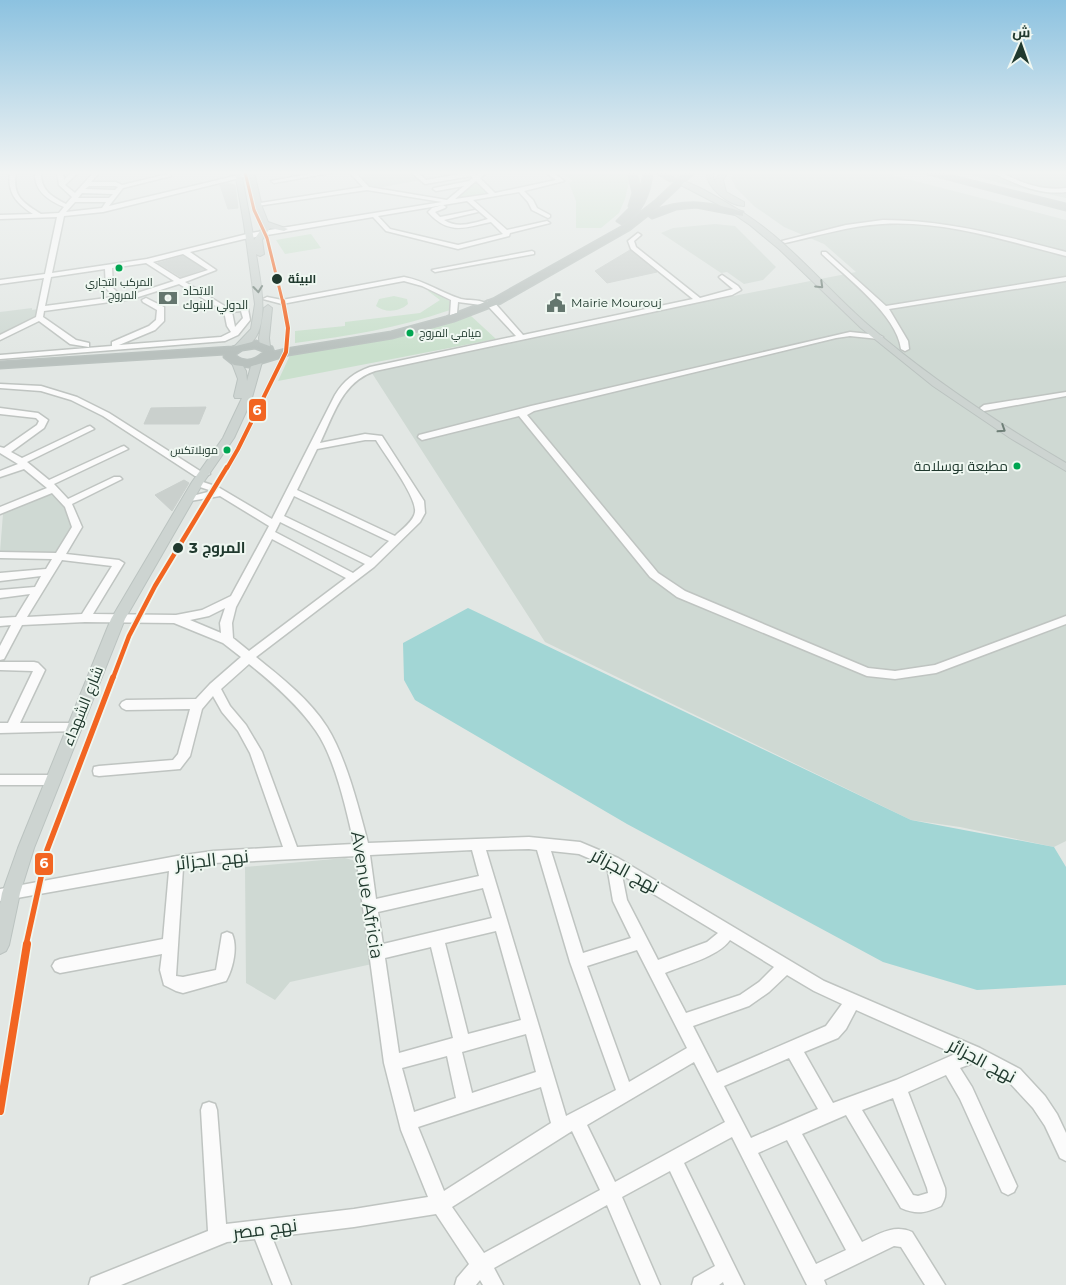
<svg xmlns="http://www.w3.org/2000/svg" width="1066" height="1285" font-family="Montserrat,Cairo,sans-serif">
<rect width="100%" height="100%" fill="#e2e7e4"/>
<path fill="#cfd9d3" d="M384,172H412L421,180L372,189L360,176Z
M733,172H880L1066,220V841L1054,847L960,827L911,820L545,642L370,370L541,334L856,272L824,244L784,227L754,206L736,188L731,178Z
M959,172H1066V198L1011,186Z
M715,224L735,226L776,267L763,280L744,284L727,272L721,273L661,233L673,228Z
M32,308V310L37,309L35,317L0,334V312Z
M55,494L65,504L75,529L60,553L0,552L3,514L45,495Z
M345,858L356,861L360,873L372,964L290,982L275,1000L246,983L245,867Z"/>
<path fill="#cae0cd" d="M567,172H626L629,182L625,199L619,213L601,228H576V201L569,183L573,181L562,173Z
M477,182L488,193L487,195L456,199Z
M311,234L321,248L285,254L276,240Z
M430,289L451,302L453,305L450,310C399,328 348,336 295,343V331L345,326V322L420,313L440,300L428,291Z
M394,296L407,299L408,304C399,312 385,313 376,306L379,299Z
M470,315L496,339L278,381L291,353L370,342L420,331Z"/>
<path fill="#a2d6d5" d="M468,608L911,820L1054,847L1066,867V985L977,990L883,962L627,824L415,700L404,680L403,643Z"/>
<path fill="#cad0cd" stroke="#cad0cd" d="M226,183L235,185L238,208L228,209L220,185Z
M630,250L657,272L607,283L595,271Z
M183,256L204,269L181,277L158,263Z
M206,407L199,424H144L151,408Z
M184,480L189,483L172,511L155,495Z"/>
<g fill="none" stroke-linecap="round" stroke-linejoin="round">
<g stroke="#bfc4c1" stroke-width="3">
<path id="minor" d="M10,172H16C12,196 22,202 41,214L59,213L64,207C48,200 34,191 35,172H41C40,190 52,197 66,204L72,197L59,185L57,172H63L64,180L72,172H79L65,185L75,193L94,172H100L91,182H116L122,185L168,174L171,176L123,188L109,206L243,174L264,172L103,212L64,216L52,273L147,259L251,233L442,202L367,190L257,206L254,204L363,187L349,172H355L369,187L447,200L464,186L436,191L433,189L434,188L469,181L473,178L471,176L425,184L411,172H418L426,180L469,172H473L477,175L480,172H487L480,178L495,193L556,180L546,172H553L564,181L524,191L533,200L537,208L550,215V217L548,218L532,210L528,202L519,192L473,200L507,230L547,221L550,223L510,233L509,236L458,249L386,231L373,217L244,239L190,252L216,270L185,282L228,308L244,307L248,309L250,320L238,335L225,341L0,359V355L112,346V342L149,326L156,320L157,310L143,302L142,300L146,298L164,307V321L155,330L119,345L221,337L231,332L227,326L224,311L179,284L132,299L44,311L43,317L76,340L89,343V347L70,344L39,321L0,340V335L36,317L44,278L0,284V280L45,274L57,217L0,219V215L33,214C16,203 7,193 10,172ZM476,181L489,194L455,199ZM89,186H115L118,187L115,190L85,189ZM82,193L113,194L109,198H78ZM467,201L488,219C473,223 458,229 444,220L478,212L475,210L440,217L435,212L445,208L446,207L443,205L432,208L428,212C448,235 464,228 491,222L503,234L458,245L390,229L378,216ZM75,202H106L102,208L66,212ZM183,254L208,270L180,279L153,262ZM146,263L174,281L131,295L121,296L113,288L112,268ZM105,269L106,288L114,297L45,306L51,277ZM241,311L243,318L235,327L232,312Z
M320,172H335L274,183L271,181Z
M995,172H1000C1022,183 1041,191 1066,188V192C1040,195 1018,185 995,174Z
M883,220C946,220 1005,236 1066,252V256C1006,241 945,220 882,224C849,226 817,236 785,243L782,241L846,225Z
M638,233L641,235L634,241L636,247L700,298L733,289L720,278L719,277L722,275L738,286L741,290L732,295L375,371C342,382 334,414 320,443L365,434L382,436L424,501L425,513L420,522L374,567L256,657C282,678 309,699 327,727C346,757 359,809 368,843L529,837L580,842L618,858L824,981L980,1048L1020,1069L1045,1096L1057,1114L1066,1133V1161L1060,1158L1045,1126L1033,1108L1008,1081L973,1063L960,1068L972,1087L1017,1186L1014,1192L1008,1195L1002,1192L960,1099L946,1075L908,1092L945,1188C946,1196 945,1199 941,1206C925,1213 917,1215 901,1208L846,1115L802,1134L862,1242C879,1234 894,1224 912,1232L945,1285H925L901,1247L894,1246L824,1280L826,1285H807L732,1137L684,1163L744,1285H724L723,1282L719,1285H692L694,1278L715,1266L670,1171L622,1197L660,1285H641L607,1205L494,1268L503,1285H483L480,1280L476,1285H455L457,1278L469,1264L436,1214L354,1227L272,1237L291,1285H273L255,1239L227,1242L121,1285H89L91,1278L208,1231L201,1110L203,1104L209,1102L215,1104L217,1110L226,1224L354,1209L428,1197L401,1130L384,1063L356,856L213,863L183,868L176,976L183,977L216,970L222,934L227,932L232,934C238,947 233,969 226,981L183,993L176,991L164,985L160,970L162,954L60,973L55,971L52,966L55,961L60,959L163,939L169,871L0,901V889L177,856L213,851L283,847L250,753L238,731L222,712L213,696L202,709L190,756L180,769L99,776L94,775L93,771L94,767L99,766L173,760L178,754L190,709L126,710L122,708L120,705L122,702L126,700L196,699L210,684L241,657L223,643L174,623L85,622L22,625L4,659L0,660V646L11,625L0,626V618L16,617L30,594L0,598V590L35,587L41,576L0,581V573L46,569L52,559L0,558V552L56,553L72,527L65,507L52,493L0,514V507L47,488L24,469L0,477V471L18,464L0,453V447L4,448L37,425L39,421L36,418L0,414V408L38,413L48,420L44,428L11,452L22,458L87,427L90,426L94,429L27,462L49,480L121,447L124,446L128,449L54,484L68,499L114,477H120L122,479L72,504L82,527L66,554L119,560L124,563L93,614L176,615L202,610L231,596L269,526L220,496L184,502V498L212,491L194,485V481L197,480L218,487L272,519L335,395C344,380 354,373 370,367L516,336L487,305V301H493L523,335L693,299L631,249L628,241ZM365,440H376C385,455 417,497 415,512C414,521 401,530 395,536L297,490L317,449ZM294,496L389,541L371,558L284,516ZM280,522L365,564L353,573L275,532ZM272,539L346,578L249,651L233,638L232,623L236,607ZM62,560L112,566L82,614L27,617ZM225,608L220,623L221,633L190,620L209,616ZM249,664C274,684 298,705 316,731C335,758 347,812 354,844L297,847L262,752L246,725L230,706L221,689ZM529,849L537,850L570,962L616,1090L566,1116L486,850ZM472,850L479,876L376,899L370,855ZM551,851L579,854L607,866L613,901L631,938L583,953ZM622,875L718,933L707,942L658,960L627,900ZM483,888L492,918L383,944L378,912ZM496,931L521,1020L468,1034L445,943ZM730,940L774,967L759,982L740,995L686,1013L665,973C684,965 718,957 730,940ZM431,947L453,1038L399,1053L385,958ZM637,950L687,1048L629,1082L587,966ZM787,975L814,991L842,1004L826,1026L717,1073L693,1026L749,1006L769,992ZM856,1010L955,1054L896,1080L833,1103L804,1052L838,1038L846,1029ZM526,1034L536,1072L472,1093L462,1052ZM447,1056L456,1098L414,1112L402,1068ZM789,1058L818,1109L751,1138L724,1086ZM694,1062L725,1122L615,1182L587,1125ZM541,1087L551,1123L444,1191L418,1127ZM893,1098L927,1188L928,1193L918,1196L913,1195L862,1110ZM572,1131L600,1190L484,1253L452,1207ZM787,1140L846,1250L816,1264L758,1153Z
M532,251L534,252V254L435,272L432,270Z
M822,252H826L886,306L1066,277V281L889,309L908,341L909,349L905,351L901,349C897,315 846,277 822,254Z
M404,277C426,281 441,293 461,299C469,301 478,299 485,303L481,305L458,302L457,313L450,315L451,300L422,286L404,281L282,304L263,299L267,297L282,300Z
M850,332L879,335L883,337L879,339L850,336L836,338L534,411L527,415L658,573L685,591L868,668L895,671L935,665L1066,616V624L936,673L895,679L867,676L677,597L650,577L519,416L422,440L418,437L419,435L531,406Z
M0,384L41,386L77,397L109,413L200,471L208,472L210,474L205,477L195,476L103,416L71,400L41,391L0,388Z
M1066,392V396L984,411L980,408L984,405Z
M0,662H34L38,663L45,670L20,723H73L77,725L79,728L77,731L0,733V723H8L33,671L0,670Z
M0,775H53L58,776L59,780L58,784L53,785H0Z"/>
</g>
<g stroke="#bbc3c0" stroke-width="2">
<path id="major" d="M235,172H241L254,240L262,228L254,207L247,172H254L262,207L268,222L288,229L284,231L270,228L262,240L264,254L260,256L256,254C260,281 275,339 239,350L234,347L251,329L255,304L244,224Z
M665,172H673L679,177L674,178Z
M707,172H713V178L717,186L715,180L721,172H728L723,180L726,192L744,202V206C730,206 705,187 707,172Z
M681,181C692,181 734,207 745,214C791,244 826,288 867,324C928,377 996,422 1066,463V471L1010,438L933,386L861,328L779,249L750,225L725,208L681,185Z
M268,305L272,308L269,338L270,347L265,350L260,347L259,338L264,308Z
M257,359L262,362L251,401L234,438L203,483L125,619L34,848L20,893L9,945L6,951L0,954V904L2,893L18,848L111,619L192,482L223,438L242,398H235L234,396L238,379L232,363L234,361H240L246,371L247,381L252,362Z"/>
</g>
<g stroke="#bbc3c0" stroke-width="3">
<path id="highway" d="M628,172H636L641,191L644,172H652C651,191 641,217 622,224L617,221L630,208L629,206L633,193Z
M655,172H666L677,179L670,181Z
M686,172H695L653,211C684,198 712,202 743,212V216L696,207L676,209L652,218L648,215L629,230L501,303L454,321L392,338L288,355L249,367L234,365L224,357L225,354L0,368V362L232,347L256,341L272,347L274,352L286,349L391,332L446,317L493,299L623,226L654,202ZM255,348L263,351V353C255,360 245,363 236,356V354L242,350Z
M921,172H936L1066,204V210Z"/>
</g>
<use href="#minor" fill="#fbfbfb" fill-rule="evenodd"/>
<use href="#major" fill="#cdd4d1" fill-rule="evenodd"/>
<use href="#highway" fill="#b9c1be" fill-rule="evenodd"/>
<g stroke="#eff7f1" stroke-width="5">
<path id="rail-1-far4" d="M245,172L254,210L267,238L283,303"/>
</g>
<g stroke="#eff7f1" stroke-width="6">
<path id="rail-1-far3" d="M227,468L238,449L286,352L288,328L283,301"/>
</g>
<g stroke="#eff7f1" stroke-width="8">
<path id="rail-1-far2" d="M113,678L129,636L155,586L227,467"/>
</g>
<g stroke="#eff7f1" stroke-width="9">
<path id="rail-1-far1" d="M26,945L47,850L113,677"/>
</g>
<g stroke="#eff7f1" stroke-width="11">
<path id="rail-1" d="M0,1111L27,944"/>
</g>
<use href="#rail-1-far4" stroke="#f26522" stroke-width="3"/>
<use href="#rail-1-far3" stroke="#f26522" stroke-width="4"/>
<use href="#rail-1-far2" stroke="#f26522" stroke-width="4.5"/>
<use href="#rail-1-far1" stroke="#f26522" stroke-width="5.5"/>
<use href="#rail-1" stroke="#f26522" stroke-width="8"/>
</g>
<defs><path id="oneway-chevron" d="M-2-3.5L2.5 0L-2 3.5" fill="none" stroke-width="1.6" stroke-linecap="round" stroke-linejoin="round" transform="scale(1.25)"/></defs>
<g stroke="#6e7f77">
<use href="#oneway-chevron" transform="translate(820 285) rotate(44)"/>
<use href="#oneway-chevron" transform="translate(258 289) rotate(84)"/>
<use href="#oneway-chevron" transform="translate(1002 429) rotate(33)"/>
</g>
<linearGradient id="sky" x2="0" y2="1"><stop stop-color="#8cc2e0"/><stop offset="0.49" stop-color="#f2f4f3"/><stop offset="1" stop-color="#f2f4f3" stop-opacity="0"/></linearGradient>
<rect width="1066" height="352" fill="url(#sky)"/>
<defs>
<g id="bank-bare" transform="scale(1.5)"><path d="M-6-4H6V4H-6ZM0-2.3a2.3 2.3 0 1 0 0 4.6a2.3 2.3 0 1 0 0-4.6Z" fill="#64766e" stroke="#eff7f1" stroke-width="2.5" paint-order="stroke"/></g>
<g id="civic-bare" transform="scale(1.5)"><path d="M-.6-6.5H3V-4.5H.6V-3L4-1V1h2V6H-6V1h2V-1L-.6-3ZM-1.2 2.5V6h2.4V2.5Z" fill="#64766e" stroke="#eff7f1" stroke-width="2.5" paint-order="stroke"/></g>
</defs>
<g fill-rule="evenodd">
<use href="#bank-bare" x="168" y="298"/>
<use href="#civic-bare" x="556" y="303"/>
</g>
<g fill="#00a651" stroke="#eff7f1" stroke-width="2">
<circle cx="119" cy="268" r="4.5"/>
<circle cx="410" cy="333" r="4.5"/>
<circle cx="227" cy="450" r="4.5"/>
<circle cx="1017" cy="466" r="4.5"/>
</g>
<g fill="#20392e" stroke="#eff7f1" stroke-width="2">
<circle cx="277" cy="279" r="6"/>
<circle cx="178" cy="548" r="6"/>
</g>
<g text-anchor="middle" stroke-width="4" stroke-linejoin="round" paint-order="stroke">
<g font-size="11" fill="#20392e" stroke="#eff7f1">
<text x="119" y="286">المركب التجاري<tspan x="119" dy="13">المروج 1</tspan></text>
<text x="419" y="337" text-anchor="start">ميامي المروج</text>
<text x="218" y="454" text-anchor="end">موبلاتكس</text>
</g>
<g font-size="12" font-weight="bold" fill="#20392e" stroke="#eff7f1" text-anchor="start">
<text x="288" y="283">البيئة</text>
</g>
<g font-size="12" fill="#20392e" stroke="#eff7f1" text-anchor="start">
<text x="183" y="295">الاتحاد<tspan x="183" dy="14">الدولي للبنوك</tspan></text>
<text x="571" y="307">Mairie Mourouj</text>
</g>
<g font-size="14" fill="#20392e" stroke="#eff7f1" text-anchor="end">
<text x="1008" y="471">مطبعة بوسلامة</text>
</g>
<g font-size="15" font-weight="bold" fill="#20392e" stroke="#eff7f1" text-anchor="start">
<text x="189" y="553">المروج 3</text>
</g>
<g font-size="15" fill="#20392e" stroke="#eff7f1">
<text transform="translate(83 706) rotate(-68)" y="5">شارع الشهداء</text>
</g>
<g font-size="18" fill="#20392e" stroke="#eff7f1">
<text transform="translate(212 860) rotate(-6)" y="6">نهج الجزائر</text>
<text transform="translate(625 871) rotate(28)" y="6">نهج الجزائر</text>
<text transform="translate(367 895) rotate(81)" y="6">Avenue Africia</text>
<text transform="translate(982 1061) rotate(28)" y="6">نهج الجزائر</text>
<text transform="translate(265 1229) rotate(-7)" y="6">نهج مصر</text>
</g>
</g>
<g stroke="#eff7f1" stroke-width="2">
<rect x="248" y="398" width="19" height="24" rx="5" fill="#f26522"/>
<rect x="34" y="852" width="20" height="24" rx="5" fill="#f26522"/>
</g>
<g font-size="14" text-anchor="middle" font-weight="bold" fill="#fff">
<text x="257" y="415">6</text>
<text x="44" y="868">6</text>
</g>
<g transform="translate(1021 45) rotate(2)" stroke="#eff7f1" stroke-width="4" paint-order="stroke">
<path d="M0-4L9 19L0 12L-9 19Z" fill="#20392e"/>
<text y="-8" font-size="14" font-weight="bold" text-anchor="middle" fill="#20392e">ش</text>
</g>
</svg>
